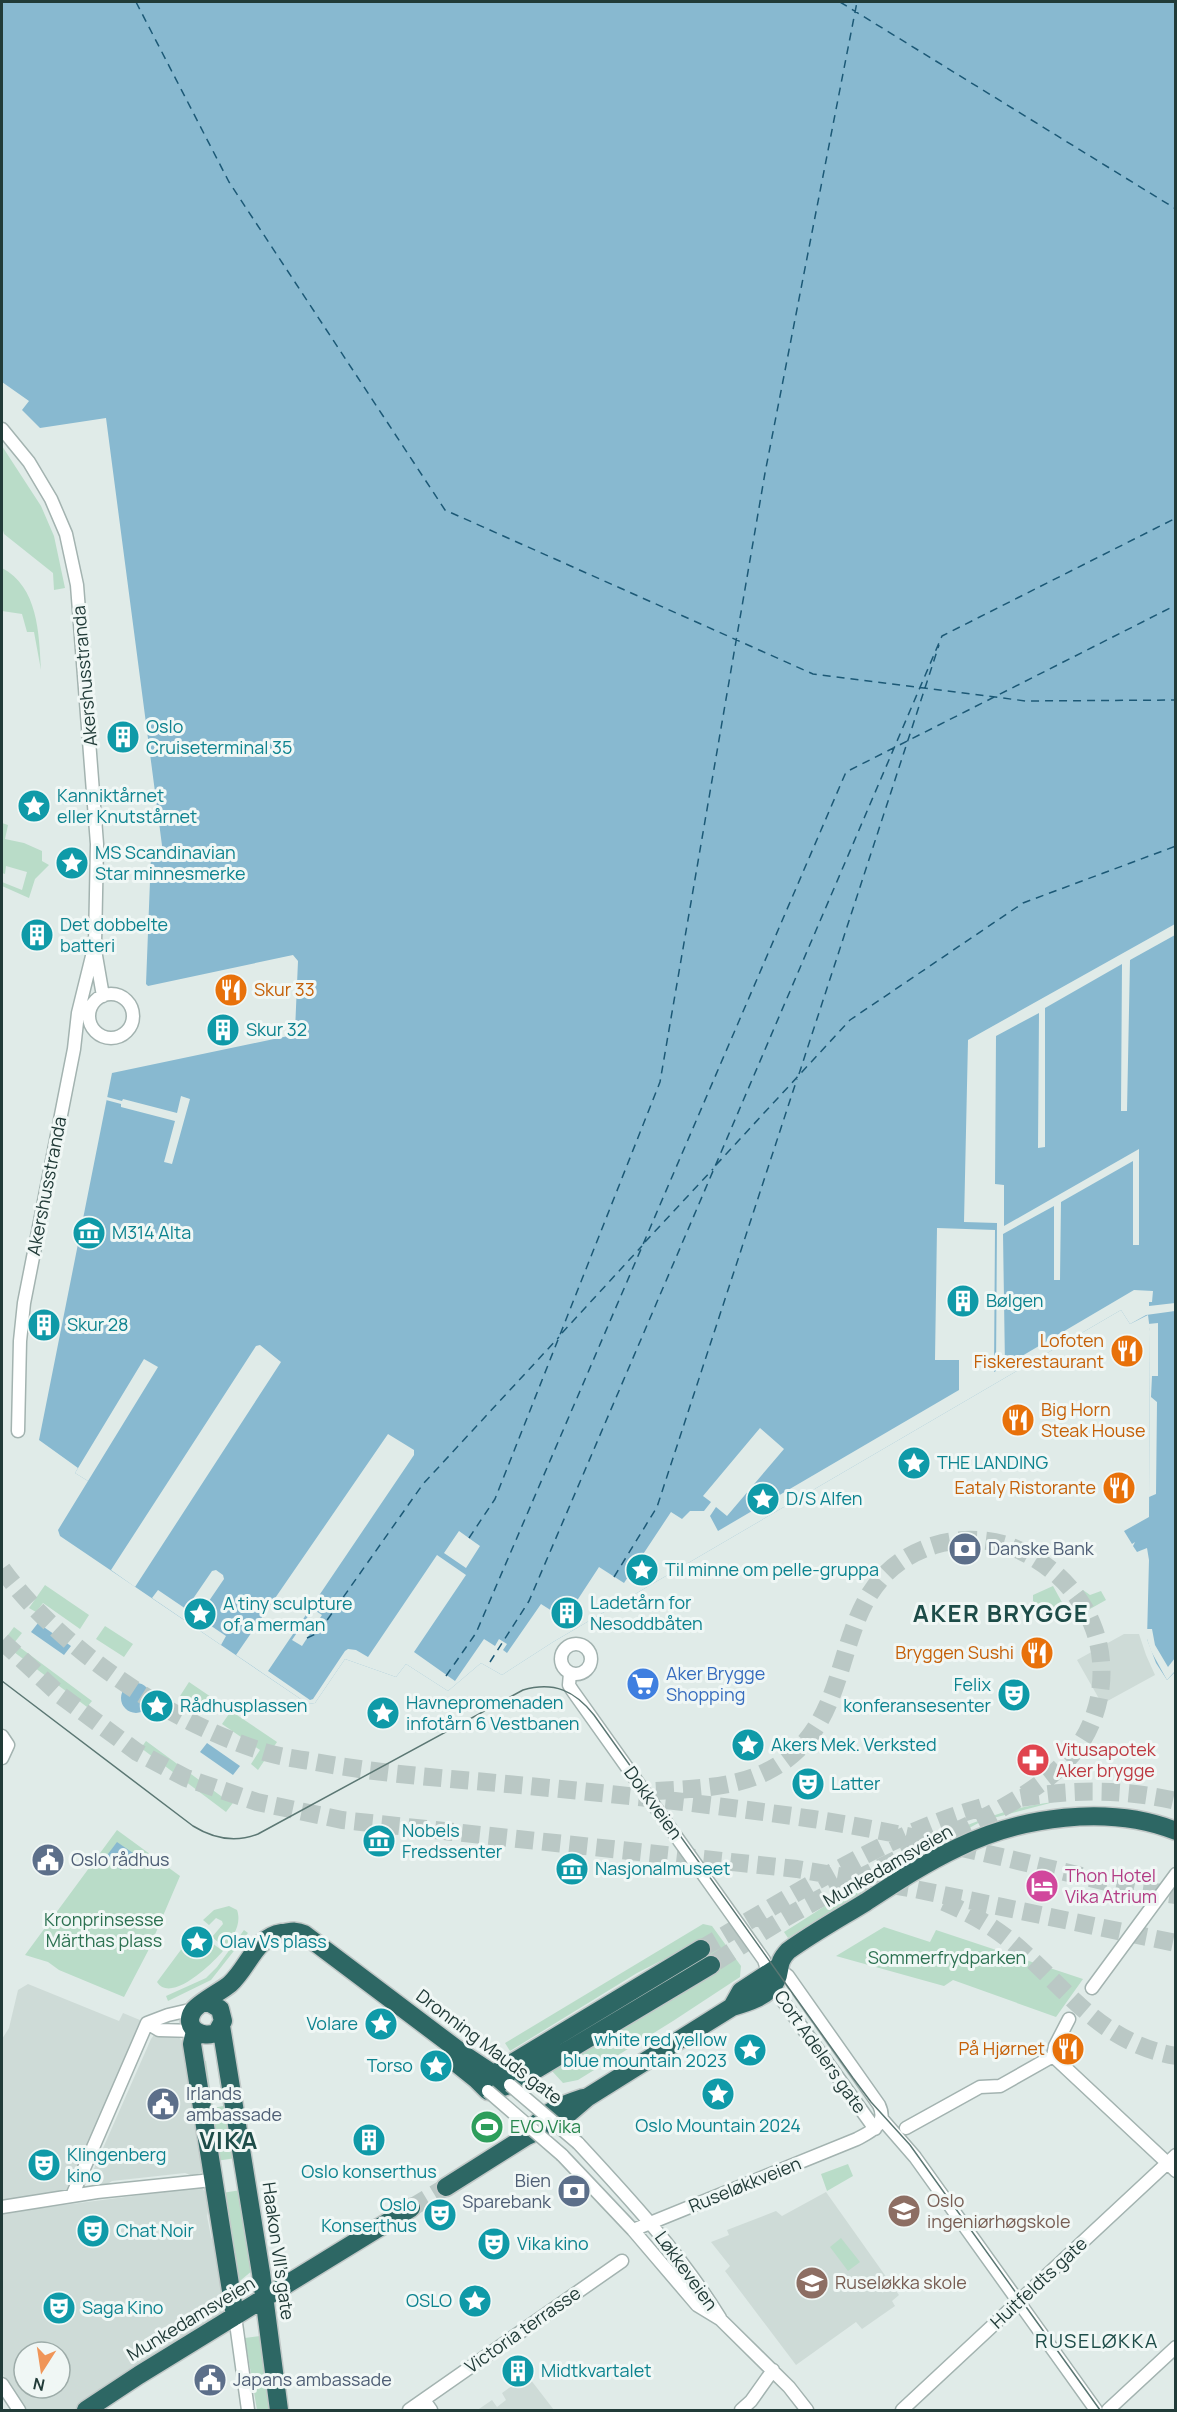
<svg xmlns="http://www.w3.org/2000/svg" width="1177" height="2412" font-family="Manrope,sans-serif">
<rect width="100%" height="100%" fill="#e0ebe8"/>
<path fill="#cedbd7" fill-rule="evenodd" d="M1124,1634H1139L1146,1655L1155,1675L1102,1704L1077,1660Z
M28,1984L119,2021L123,2013L147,2023L72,2196L2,2207V2039L9,2028L18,1990Z
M154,2035L177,2036L184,2042L202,2172L193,2176L185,2173L112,2181L105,2186L99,2185L94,2181L93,2171L151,2039Z
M195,2188H202L207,2194L209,2208L207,2216L211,2237L215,2245L224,2306L220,2316L78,2410H25L2,2373V2213ZM24,2352H60V2388H24Z
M826,2192L899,2295L892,2301L895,2306L862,2329L856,2322L796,2365L725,2271L730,2266L711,2242L729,2235L727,2230L776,2211L782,2216Z
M527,2375L554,2410H480L479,2409L492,2400L497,2407L506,2400L502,2393Z"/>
<path fill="#b9dcc8" d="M2,446L41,506L54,536L65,588L54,590L53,573L4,534L2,527Z
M2,568C38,587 39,633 41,670L34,632H27L22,614L2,611Z
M2,823L8,825L5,839L24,843L42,851V861L49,865L35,879L29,898L2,886V882L22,890L27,872L6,866L5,874L2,873Z
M45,1585L89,1615L80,1629L43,1603L36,1612L29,1608Z
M1053,1586L1064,1606L1052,1614L1033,1601V1595Z
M1083,1590L1090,1595L1101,1591L1106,1600L1081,1614L1074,1597Z
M105,1626L133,1644L124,1657L96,1639Z
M14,1627L22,1633L14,1643L92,1701L87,1707L2,1643Z
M189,1682L214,1699L204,1712L180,1696Z
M231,1711L277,1742L258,1770L251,1764L260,1750L222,1724Z
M146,1741L225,1799L235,1786L242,1791L226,1812L141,1748Z
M1054,1802L982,1821L933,1848L788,1938L784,1932C870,1879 951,1814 1054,1802Z
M117,1830L180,1876L148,1951L124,1997L59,1970L48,1962L25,1955Z
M229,1906L237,1910C242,1924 233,1937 225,1948L212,1937L223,1924L222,1921L216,1918L209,1925L203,1920L214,1910Z
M703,1924L712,1926L741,1966L740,1977L673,2021L578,2080L563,2083L552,2071L555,2067L714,1969L698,1942L637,1973L510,2051L505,2043Z
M884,1927L930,1942L936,1930L1083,1979L1056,2017L953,1980L944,1986L836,1956Z
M244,1930L248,1933L211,1980L168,2001L166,1996L206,1978L217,1967Z
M209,1941L223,1951C213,1963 171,2004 157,1982L183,1947L195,1950L203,1942Z
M221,2058L236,2158L216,2161L201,2062L206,2061L213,2108L223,2106L216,2059Z
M848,2164L853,2176L827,2191L821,2174Z
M241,2190L253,2270L235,2285L222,2193Z
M841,2238L860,2262L848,2271L830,2247Z
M260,2336L270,2403V2410H257L245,2338Z"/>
<path fill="#88b9d0" d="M2,2H1175L1176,1671L1167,1680L1156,1663L1147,1639L1149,1560L1147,1548L1137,1552L1133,1546L1135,1542L1132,1544L1124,1531L1149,1517L1150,1331L1148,1315L1130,1324L1121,1310L553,1642L502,1675L481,1663L448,1691L406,1664L396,1677L345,1659L315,1703L308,1704L60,1536L58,1530L88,1481L75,1473L78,1468L39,1440L112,1073L293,1035L295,1031L298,961L293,955L148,986L146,984L151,855L163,853L106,418L40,428L22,410L29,401L2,382Z
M38,1623L71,1646L64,1655L31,1632Z
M121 1698a15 15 0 1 1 30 0a15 15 0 1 1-30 0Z
M207,1743L240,1766L233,1775L200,1752Z
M117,1842L133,1853L121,1870L105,1858Z"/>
<path fill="#e0ebe8" d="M1175,924V935L1130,960L1127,1111H1121L1122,964L1045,1008V1147L1038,1148L1039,1013L996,1036L995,1184L1004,1185V1226L1139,1149V1245H1133V1161L1061,1202L1060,1280H1054V1206L1003,1234L1005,1366L1134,1290L1153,1291L1152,1302H1149V1306L1175,1303V1311L1146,1315L1130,1324L1121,1310L553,1642L502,1675L481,1663L448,1691L406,1664L396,1677L345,1659L315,1703L308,1704L236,1655L388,1434L414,1450V1455L268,1671L310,1700L313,1699L345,1651L348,1649L356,1650L368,1657L437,1555L466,1575L414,1652L455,1681L484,1639L495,1646L499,1639L507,1644L503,1650L507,1653L541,1604L552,1611L558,1604L565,1609L560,1616L565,1619L599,1567L624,1583L671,1512L682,1519L690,1511H704L711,1502L703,1496L760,1428L784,1449L727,1516L716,1507L710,1516L718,1531L959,1390V1360H935L937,1228L995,1230L994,1372L996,1371L997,1223L964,1222L968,1040Z
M181,1096L190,1099L172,1164L164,1162L175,1121L121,1107V1104L106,1100L107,1097L122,1101L123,1099L177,1113Z
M1158,1323V1376H1152L1151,1397L1157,1402L1156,1494L1149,1497L1150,1331L1148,1324Z
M260,1345L281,1362L135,1587L111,1570L256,1346Z
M144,1359L158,1367L88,1481L75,1473Z
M459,1531L480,1546L466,1568L444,1553Z
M216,1570L223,1575L224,1579L198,1617L226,1636L221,1645L152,1598L158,1590L186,1609L212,1571Z
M313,1609L322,1615L302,1646L292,1640Z
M1147,1629H1152L1155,1645L1168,1667L1175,1658V1671L1167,1680L1151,1651L1147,1639Z"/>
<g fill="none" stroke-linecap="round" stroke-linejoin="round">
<path stroke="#1c5976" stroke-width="1.5" stroke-dasharray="8 6" stroke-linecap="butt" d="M136,2L229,182L445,510L813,674L1026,701L1176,700
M840,2L1176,209
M799,1074L939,645
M716,1165L850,1020L1023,903L1176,846
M645,1242L713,1169
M562,1333L642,1246
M469,1538L495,1499L660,1082L765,473L857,2
M614,1577L657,1507L797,1079
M307,1638L318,1633L423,1484L559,1337
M490,1662L529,1601L942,636L1176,518
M446,1676L476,1633L846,772L1176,605"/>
<path stroke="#bac8c5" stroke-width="18" stroke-dasharray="18 9" stroke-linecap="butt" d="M2,1569C60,1649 173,1725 268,1753C282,1757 297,1759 310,1761C368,1772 427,1777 486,1782C595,1792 705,1803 813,1819C924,1836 1032,1865 1141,1890L1176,1895
M2,1641L60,1695L137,1752L186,1778L257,1802L342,1820L797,1869L915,1889L1176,1943
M656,1791C705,1788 754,1788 793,1754C863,1694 827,1579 935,1545C958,1538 986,1538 1009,1546C1047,1560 1080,1590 1094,1629C1110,1673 1100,1725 1068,1759C1028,1803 952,1832 898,1859C869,1873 839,1888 810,1904C776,1922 744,1944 711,1965
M1021,1798C1072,1789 1125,1789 1176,1801
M944,1902C967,1912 988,1923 1008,1939C1065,1985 1097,2042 1176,2056
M701,1949C789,1898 887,1833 986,1806
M411,2208L446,2187"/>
<g stroke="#a3b3b0" stroke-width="15">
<path id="minor" d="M2,429L29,462L51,499L66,534L77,585L97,844L95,944L78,1013L74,1049L24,1303L20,1341L18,1431
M95,950L103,996
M89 1016a22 22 0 1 1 44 0a22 22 0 1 1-44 0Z
M561 1659a15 15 0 1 1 30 0a15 15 0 1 1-30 0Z
M570,1673L569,1685L572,1690L764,1960L773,1987L875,2129
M2,1736L8,1745L2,1758
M1092,1988L1176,1874
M147,2023L159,2030L195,2031
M147,2023L168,2015L194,2009
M1053,2056L1176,2171
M1053,2056L1055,2046L1069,2019
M882,2119L915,2157L1096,2410
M906,2128L980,2087L1000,2086L1053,2056
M578,2143C629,2198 680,2253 720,2318
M562,2155L633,2230L697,2305L720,2319L789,2387L807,2410
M72,2196L147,2023
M2,2207L97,2192L212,2180
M633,2230L857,2139C872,2131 888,2124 879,2105L788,1976L775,1966
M235,2316L248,2410
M2,2384L19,2410
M424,2400L431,2410
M409,2410L622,2261
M741,2410L751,2401L773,2370
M902,2410L1176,2155
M1108,2410L1176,2347"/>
</g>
<g stroke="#c1c8c7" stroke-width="21">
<path id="highway" d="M204,2003H210L220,2009L223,2021L217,2032C203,2040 182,2028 193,2011C198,2003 222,1991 230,1984C249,1967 255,1937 282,1933C291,1932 295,1930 304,1934L466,2056L510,2085
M732,2007L741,1991L778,1967
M221,2026L261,2273L279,2410
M195,2031L192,2044L235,2316
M451,2059L476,2079L488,2091
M491,2082L494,2074L701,1949
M499,2088L510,2085L711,1965
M534,2127C548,2110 562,2105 583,2098
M446,2187L527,2136L560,2121L588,2097L732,2007C746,2003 770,1996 776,1981C782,1967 776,1964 788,1951C813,1933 840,1918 866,1902C895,1883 925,1863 957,1848C1020,1817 1108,1804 1176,1831
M86,2410L139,2375L411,2208"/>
</g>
<use href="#minor" stroke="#fff" stroke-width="12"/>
<use href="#highway" stroke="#2d6764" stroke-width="18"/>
<path stroke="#5b7773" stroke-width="1.5" d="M2,1681L193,1826C214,1839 235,1843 258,1834L523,1690C554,1681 575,1691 594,1715L853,2078L871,2102L910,2145L1100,2410"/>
<g stroke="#a3b3b0" stroke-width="15" stroke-linecap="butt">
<path id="minor-bridge" d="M510,2085L578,2143
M488,2091L562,2155"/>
</g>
<use href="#minor-bridge" stroke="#fff" stroke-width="12"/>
</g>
<defs>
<g id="building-disc" transform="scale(1.725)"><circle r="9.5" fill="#0f9aa8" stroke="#f0f7f5"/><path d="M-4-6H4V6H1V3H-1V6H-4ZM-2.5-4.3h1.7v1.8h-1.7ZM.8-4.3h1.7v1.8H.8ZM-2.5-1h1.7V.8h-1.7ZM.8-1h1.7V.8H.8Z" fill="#fff"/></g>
<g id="sight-disc" transform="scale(1.725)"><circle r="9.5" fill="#0f9aa8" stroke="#f0f7f5"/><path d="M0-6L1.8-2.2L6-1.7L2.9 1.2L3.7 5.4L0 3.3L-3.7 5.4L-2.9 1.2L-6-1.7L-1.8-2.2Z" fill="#fff"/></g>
<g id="restaurant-disc" transform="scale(1.725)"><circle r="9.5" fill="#e8710a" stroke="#f0f7f5"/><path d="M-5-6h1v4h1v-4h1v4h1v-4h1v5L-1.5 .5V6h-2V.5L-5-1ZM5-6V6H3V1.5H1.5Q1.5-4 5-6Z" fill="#fff"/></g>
<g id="museum-disc" transform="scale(1.725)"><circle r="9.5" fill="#0f9aa8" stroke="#f0f7f5"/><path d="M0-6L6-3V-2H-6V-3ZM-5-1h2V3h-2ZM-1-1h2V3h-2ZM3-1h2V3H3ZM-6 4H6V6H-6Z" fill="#fff"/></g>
<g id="bank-disc" transform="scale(1.725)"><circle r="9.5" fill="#5c6f8a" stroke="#f0f7f5"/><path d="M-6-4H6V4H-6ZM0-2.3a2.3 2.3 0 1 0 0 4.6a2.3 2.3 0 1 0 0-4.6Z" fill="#fff"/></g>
<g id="supermarket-disc" transform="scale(1.725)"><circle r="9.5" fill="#3f7fe0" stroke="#f0f7f5"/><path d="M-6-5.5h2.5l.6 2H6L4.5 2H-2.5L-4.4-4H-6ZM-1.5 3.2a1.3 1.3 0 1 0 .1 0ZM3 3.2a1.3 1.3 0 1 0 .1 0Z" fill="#fff"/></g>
<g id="theatre-disc" transform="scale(1.725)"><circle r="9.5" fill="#0f9aa8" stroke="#f0f7f5"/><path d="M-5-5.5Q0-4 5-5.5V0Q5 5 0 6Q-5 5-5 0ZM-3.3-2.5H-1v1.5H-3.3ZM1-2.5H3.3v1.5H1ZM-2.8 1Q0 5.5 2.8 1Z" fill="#fff"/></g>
<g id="pharmacy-disc" transform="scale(1.725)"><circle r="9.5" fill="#e0444e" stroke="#f0f7f5"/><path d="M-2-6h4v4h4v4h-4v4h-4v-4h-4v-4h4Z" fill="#fff"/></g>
<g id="civic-disc" transform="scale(1.725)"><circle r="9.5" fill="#5c6f8a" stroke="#f0f7f5"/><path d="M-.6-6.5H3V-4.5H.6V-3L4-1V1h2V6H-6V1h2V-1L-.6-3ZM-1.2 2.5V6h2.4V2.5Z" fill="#fff"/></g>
<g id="hotel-disc" transform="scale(1.725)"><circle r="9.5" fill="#d1479c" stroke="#f0f7f5"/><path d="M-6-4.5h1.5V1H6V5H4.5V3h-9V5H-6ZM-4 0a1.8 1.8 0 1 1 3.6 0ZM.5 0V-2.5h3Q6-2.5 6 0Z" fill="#fff"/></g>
<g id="stadium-disc" transform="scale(1.725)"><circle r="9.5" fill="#2e9e5b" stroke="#f0f7f5"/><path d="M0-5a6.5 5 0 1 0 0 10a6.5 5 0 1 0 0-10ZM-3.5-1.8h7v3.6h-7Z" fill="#fff"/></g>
<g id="university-disc" transform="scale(1.725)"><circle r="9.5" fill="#8d6e63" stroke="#f0f7f5"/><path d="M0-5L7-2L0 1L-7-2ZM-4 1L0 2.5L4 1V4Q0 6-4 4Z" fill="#fff"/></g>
<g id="school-disc" transform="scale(1.725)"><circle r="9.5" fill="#8d6e63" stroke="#f0f7f5"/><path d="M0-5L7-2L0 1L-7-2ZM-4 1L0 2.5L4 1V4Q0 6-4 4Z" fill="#fff"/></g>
</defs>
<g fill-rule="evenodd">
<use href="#building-disc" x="123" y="737"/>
<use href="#sight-disc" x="34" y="806"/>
<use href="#sight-disc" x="72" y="863"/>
<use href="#building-disc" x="37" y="935"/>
<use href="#restaurant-disc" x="231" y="990"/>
<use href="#building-disc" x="223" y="1030"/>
<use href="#museum-disc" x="89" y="1233"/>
<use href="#building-disc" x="963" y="1301"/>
<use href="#building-disc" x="44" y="1325"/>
<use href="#restaurant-disc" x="1127" y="1351"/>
<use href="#restaurant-disc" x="1018" y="1420"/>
<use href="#sight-disc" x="914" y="1463"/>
<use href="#restaurant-disc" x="1119" y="1488"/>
<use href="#sight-disc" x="763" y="1499"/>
<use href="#bank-disc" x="965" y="1549"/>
<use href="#sight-disc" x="642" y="1570"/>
<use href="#building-disc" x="567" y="1613"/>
<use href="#sight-disc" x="200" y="1614"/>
<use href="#restaurant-disc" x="1037" y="1653"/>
<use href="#supermarket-disc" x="643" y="1684"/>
<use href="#theatre-disc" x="1014" y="1695"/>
<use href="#sight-disc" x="157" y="1706"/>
<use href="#sight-disc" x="383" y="1713"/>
<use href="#sight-disc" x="748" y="1745"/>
<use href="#pharmacy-disc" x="1033" y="1760"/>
<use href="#theatre-disc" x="808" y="1784"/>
<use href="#museum-disc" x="379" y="1841"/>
<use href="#civic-disc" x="48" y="1860"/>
<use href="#museum-disc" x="572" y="1869"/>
<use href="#hotel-disc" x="1042" y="1886"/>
<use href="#sight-disc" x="197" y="1942"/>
<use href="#sight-disc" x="381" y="2024"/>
<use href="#restaurant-disc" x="1068" y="2049"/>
<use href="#sight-disc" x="750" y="2050"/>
<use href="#sight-disc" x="436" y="2066"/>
<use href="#sight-disc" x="718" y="2094"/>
<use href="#civic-disc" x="163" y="2104"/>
<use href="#stadium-disc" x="487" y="2127"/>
<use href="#building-disc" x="369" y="2140"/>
<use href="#theatre-disc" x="44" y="2165"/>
<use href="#bank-disc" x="574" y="2191"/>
<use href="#university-disc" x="904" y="2211"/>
<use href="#theatre-disc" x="440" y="2215"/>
<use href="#theatre-disc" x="93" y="2231"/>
<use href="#theatre-disc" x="494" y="2244"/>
<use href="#school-disc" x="812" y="2283"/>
<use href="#sight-disc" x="475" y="2301"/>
<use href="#theatre-disc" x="59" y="2308"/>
<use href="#building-disc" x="518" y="2371"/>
<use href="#civic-disc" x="210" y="2380"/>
</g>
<g text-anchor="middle" stroke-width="6" stroke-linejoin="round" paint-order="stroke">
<g font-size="18" fill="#213b38" stroke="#f0f7f5">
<text transform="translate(85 676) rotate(-95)" y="6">Akershusstranda</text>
<text transform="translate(47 1186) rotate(-79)" y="6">Akershusstranda</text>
<text transform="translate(653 1803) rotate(54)" y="6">Dokkveien</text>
<text transform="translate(888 1866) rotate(-30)" y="6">Munkedamsveien</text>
<text transform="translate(489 2047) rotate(37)" y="6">Dronning Mauds gate</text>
<text transform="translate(820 2052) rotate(55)" y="6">Cort Adelers gate</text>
<text transform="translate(745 2185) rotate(-22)" y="6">Ruseløkkveien</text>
<text transform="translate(278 2251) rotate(82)" y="6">Haakon VII's gate</text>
<text transform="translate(686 2271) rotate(54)" y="6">Løkkeveien</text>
<text transform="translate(1039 2283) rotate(-43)" y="6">Huitfeldts gate</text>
<text transform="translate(191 2319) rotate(-31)" y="6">Munkedamsveien</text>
<text transform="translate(523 2330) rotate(-35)" y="6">Victoria terrasse</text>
</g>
<g font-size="18" fill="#0d838f" stroke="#f0f7f5" text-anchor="start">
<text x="146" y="733">Oslo<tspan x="146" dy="21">Cruiseterminal 35</tspan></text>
<text x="57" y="802">Kanniktårnet<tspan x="57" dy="21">eller Knutstårnet</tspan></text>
<text x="95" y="859">MS Scandinavian<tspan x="95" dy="21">Star minnesmerke</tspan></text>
<text x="60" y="931">Det dobbelte<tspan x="60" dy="21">batteri</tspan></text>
<text x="246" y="1036">Skur 32</text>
<text x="112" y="1239">M314 Alta</text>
<text x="986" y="1307">Bølgen</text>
<text x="67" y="1331">Skur 28</text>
<text x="937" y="1469">THE LANDING</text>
<text x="786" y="1505">D/S Alfen</text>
<text x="665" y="1576">Til minne om pelle-gruppa</text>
<text x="590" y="1609">Ladetårn for<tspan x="590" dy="21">Nesoddbåten</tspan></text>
<text x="223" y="1610">A tiny sculpture<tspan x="223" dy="21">of a merman</tspan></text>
<text x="991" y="1691" text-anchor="end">Felix<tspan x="991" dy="21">konferansesenter</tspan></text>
<text x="406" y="1709">Havnepromenaden<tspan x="406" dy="21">infotårn 6 Vestbanen</tspan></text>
<text x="180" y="1712">Rådhusplassen</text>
<text x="771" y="1751">Akers Mek. Verksted</text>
<text x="831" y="1790">Latter</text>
<text x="402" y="1837">Nobels<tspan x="402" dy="21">Fredssenter</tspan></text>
<text x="595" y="1875">Nasjonalmuseet</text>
<text x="220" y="1948">Olav Vs plass</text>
<text x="358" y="2030" text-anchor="end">Volare</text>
<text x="727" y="2046" text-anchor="end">white red yellow<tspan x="727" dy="21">blue mountain 2023</tspan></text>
<text x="413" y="2072" text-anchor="end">Torso</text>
<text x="718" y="2132" text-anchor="middle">Oslo Mountain 2024</text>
<text x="67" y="2161">Klingenberg<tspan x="67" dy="21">kino</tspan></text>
<text x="369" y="2178" text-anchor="middle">Oslo konserthus</text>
<text x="417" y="2211" text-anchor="end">Oslo<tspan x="417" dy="21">Konserthus</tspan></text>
<text x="116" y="2237">Chat Noir</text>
<text x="517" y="2250">Vika kino</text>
<text x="452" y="2307" text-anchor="end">OSLO</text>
<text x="82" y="2314">Saga Kino</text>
<text x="541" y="2377">Midtkvartalet</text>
</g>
<g font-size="18" fill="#c56008" stroke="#f0f7f5" text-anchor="end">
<text x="254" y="996" text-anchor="start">Skur 33</text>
<text x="1104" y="1347">Lofoten<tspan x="1104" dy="21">Fiskerestaurant</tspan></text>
<text x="1041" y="1416" text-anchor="start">Big Horn<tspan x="1041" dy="21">Steak House</tspan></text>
<text x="1096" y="1494">Eataly Ristorante</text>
<text x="1014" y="1659">Bryggen Sushi</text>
<text x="1045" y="2055">På Hjørnet</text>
</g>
<g font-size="18" fill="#4e5e75" stroke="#f0f7f5" text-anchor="start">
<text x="988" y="1555">Danske Bank</text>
<text x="71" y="1866">Oslo rådhus</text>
<text x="186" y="2100">Irlands<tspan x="186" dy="21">ambassade</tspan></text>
<text x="551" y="2187" text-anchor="end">Bien<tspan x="551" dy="21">Sparebank</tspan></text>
<text x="233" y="2386">Japans ambassade</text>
</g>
<g font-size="18" fill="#366cbe" stroke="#f0f7f5" text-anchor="start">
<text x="666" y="1680">Aker Brygge<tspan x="666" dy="21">Shopping</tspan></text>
</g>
<g font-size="18" fill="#be3a42" stroke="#f0f7f5" text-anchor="start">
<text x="1056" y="1756">Vitusapotek<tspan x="1056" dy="21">Aker brygge</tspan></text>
</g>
<g font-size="18" fill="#b23c85" stroke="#f0f7f5" text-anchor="start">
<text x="1065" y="1882">Thon Hotel<tspan x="1065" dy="21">Vika Atrium</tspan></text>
</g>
<g font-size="18" fill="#2c7151" stroke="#f0f7f5">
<text x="104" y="1926">Kronprinsesse<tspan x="104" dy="21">Märthas plass</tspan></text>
<text x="947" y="1964">Sommerfrydparken</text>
</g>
<g font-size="18" fill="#27864d" stroke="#f0f7f5" text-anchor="start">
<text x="510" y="2133">EVO Vika</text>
</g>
<g font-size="18" fill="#785e54" stroke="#f0f7f5" text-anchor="start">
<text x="927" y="2207">Oslo<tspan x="927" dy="21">ingeniørhøgskole</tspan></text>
<text x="835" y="2289">Ruseløkka skole</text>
</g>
<g font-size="20" letter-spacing="1.5" fill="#1d4c48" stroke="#f0f7f5">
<text x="1097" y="2348">RUSELØKKA</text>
</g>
<g font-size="24" font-weight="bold" letter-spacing="1.5" fill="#1d4c48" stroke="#f0f7f5">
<text x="1001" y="1622">AKER BRYGGE</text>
<text x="229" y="2149">VIKA</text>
</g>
</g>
<rect width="1177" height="2412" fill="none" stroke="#213b38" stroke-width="6"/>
<g transform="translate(42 2370) rotate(192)"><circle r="28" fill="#f0f7f5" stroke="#9daca9" stroke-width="1.5"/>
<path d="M0-4.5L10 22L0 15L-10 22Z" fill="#f09558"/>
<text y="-9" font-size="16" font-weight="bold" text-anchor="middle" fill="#213b38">N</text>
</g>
</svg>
